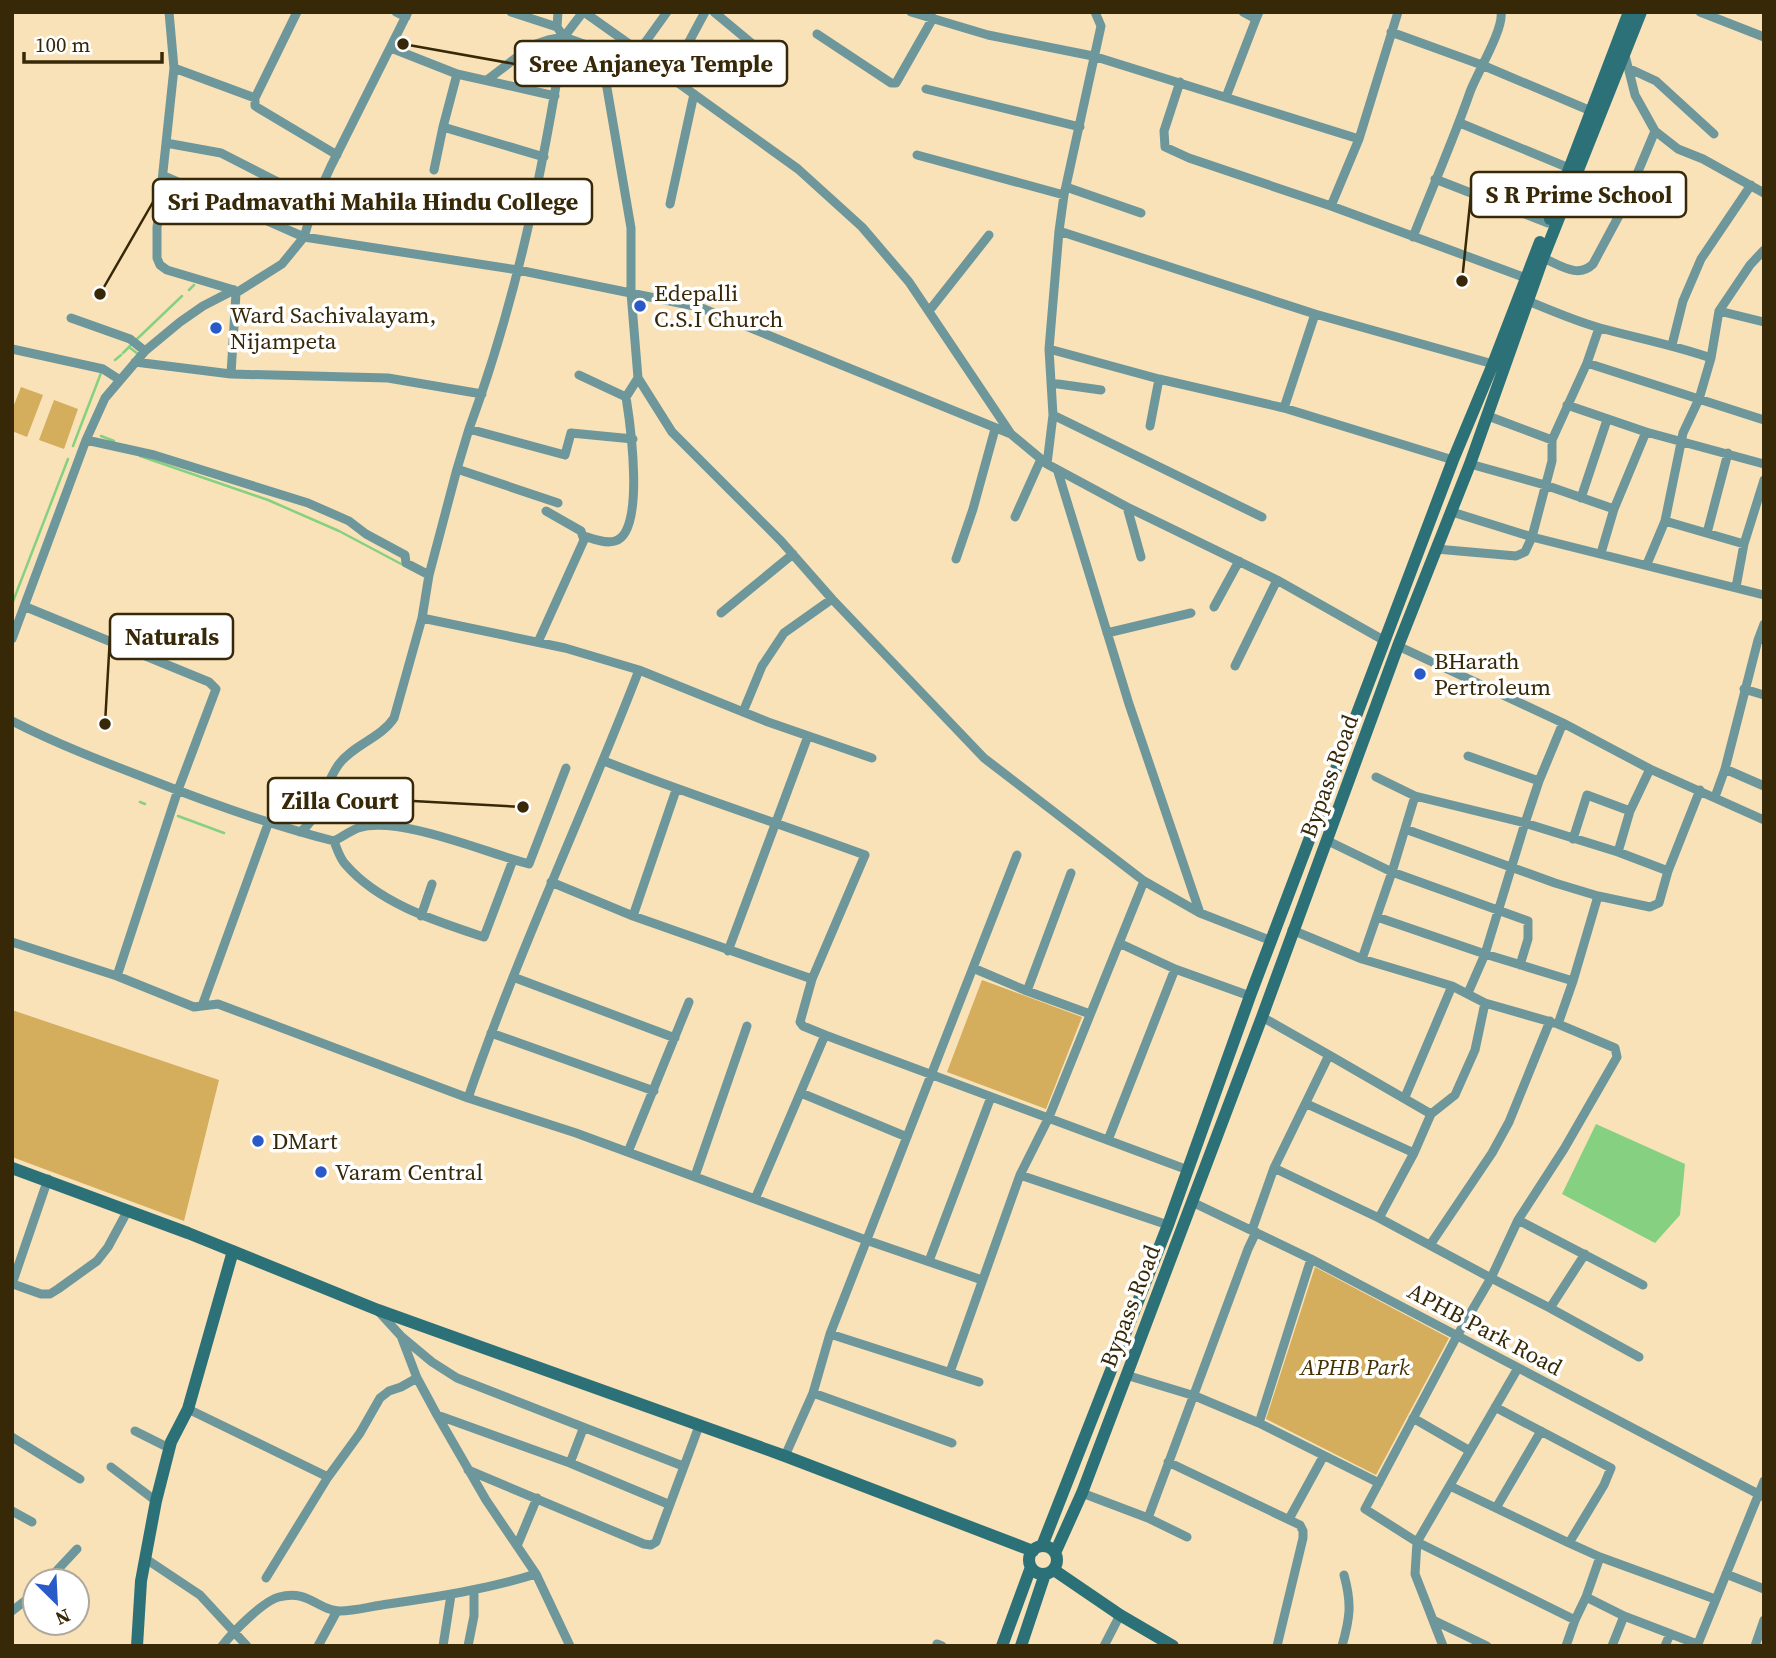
<svg xmlns="http://www.w3.org/2000/svg" width="1776" height="1658" font-family="'Source Serif 4',serif">
<rect width="100%" height="100%" fill="#f9e2b8"/>
<path fill="#d4ad5d" d="M21,387L43,395L27,437L12,431V410Z
M54,400L78,409L64,449L39,440Z
M982,980L1082,1017L1046,1109L947,1072Z
M12,1010L219,1080L184,1221L12,1157Z
M1315,1267L1449,1338L1376,1475L1266,1419Z"/>
<path fill="#85d181" d="M1596,1124L1685,1164L1680,1215L1655,1243L1562,1194Z"/>
<g fill="none" stroke-linecap="round" stroke-linejoin="round">
<path stroke="#85d181" stroke-width="2.5" d="M189,290L194,285
M137,339L182,296
M129,347L138,354
M123,353L130,346
M115,360L121,355
M101,436L114,441
M73,446L101,373
M140,456L268,500L339,531L405,566
M12,604L68,459
M140,802L145,804
M178,816L224,833"/>
<path stroke="#6e979b" stroke-width="9" d="M169,12L174,68L255,98L297,12
M396,12L406,17
M511,12L557,27
M584,12L639,51L670,77L798,169L862,227L909,282L1011,434L1047,464L1127,507L1277,580L1385,641
M714,12L780,67
M911,12L988,35L1093,56L1359,139L1398,12
M1243,12L1256,19L1259,12
M1700,12L1764,37
M1391,32L1482,65L1591,111
M817,34L891,83H896L933,18
M564,37L583,12
M391,48L457,74L555,96
M639,51L667,12
M1625,55L1635,95L1655,131L1678,149L1703,159L1764,193
M174,68L157,228V258L160,265L167,270L234,290
M1628,68L1656,81L1714,134
M670,77L705,12
M487,80L533,45L548,40L564,37L595,48L601,53L631,228V293L638,378L672,432L781,541L832,599L984,758L1144,881L1200,913L1272,941
M1180,82L1164,131L1165,147L1189,158L1331,206L1526,278
M926,89L1080,127
M1226,97L1256,19
M255,98V106L337,155
M1460,123L1569,168
M443,127L457,74
M166,143L221,153L315,201
M917,155L1064,195L1101,26L1095,12
M434,170L443,127L544,157
M164,176L304,237L315,201L331,166L408,12
M1435,179L1548,223
M1066,187L1141,213
M670,204L694,94
M1331,206L1359,139
M1059,231L1064,195
M1413,237C1432,188 1453,141 1470,92C1477,73 1504,29 1501,12
M1543,258C1560,265 1578,279 1593,264L1622,210L1655,131
M1528,301C1552,311 1575,321 1600,328C1637,338 1674,345 1711,358L1719,311L1750,265L1764,250
M929,311L989,235
M1719,311L1764,322
M71,318L130,339L145,351
M1672,345L1683,301L1701,259L1751,185
M12,349L103,369L120,380
M1049,349L1059,231L1315,314
M135,362L231,374L388,378L482,394
M1587,363L1764,420
M231,374L236,293
M579,375L626,397L638,378
M1051,383L1101,390
M1567,405L1646,432L1764,464
M1284,408L1315,314L1493,364
M1053,415L1262,517
M1488,416L1552,440
M1150,426L1159,379
M469,429C516,302 543,170 564,37L557,27L558,12
M86,440L154,455L308,503L349,521L366,534L405,555L406,563L429,575
M1047,464L1053,415L1049,349L1159,379L1284,408L1453,460
M1470,464L1545,485L1614,509
M1058,472L1129,704L1200,913
M1581,498L1607,420
M558,503L457,469L469,429L565,455L571,433L633,439
M1127,507L1141,557
M1452,512L1532,537L1764,595
M1015,517L1041,459
M1665,521L1744,544
M1707,533L1728,453
M584,536C593,539 605,544 615,541C646,533 630,422 626,397
M1436,549L1516,556L1525,552L1532,537L1552,461V440L1587,363L1599,328
M1601,553L1614,509L1646,432
M956,559L973,509L995,429
M1647,564L1665,521L1683,433L1699,399L1711,358
M1736,587L1744,544L1764,480
M26,607L209,682L216,689L178,790L117,976
M1214,607L1239,561
M721,613L793,554
M422,618L565,648L639,670L768,722L872,758
M1107,633L1191,613
M12,639L86,440L105,398L145,351L180,322L203,306L234,290L236,293L282,264L304,237L518,270L699,307L1011,434
M1758,640L1764,624
M538,642L584,540L581,531L546,511
M1398,646L1563,723L1650,769L1764,820
M1235,666L1277,580
M1744,689L1764,695
M743,712L762,666L784,633L832,599
M12,721C57,744 104,762 151,780C212,804 270,825 334,841C337,849 340,859 346,865C380,904 436,921 484,937L513,860
M1725,769L1764,786
M1376,777L1415,796
M1539,781L1563,723
M1715,797L1725,769L1758,640L1764,639
M1405,829L1555,883L1598,896
M300,832C322,816 323,785 339,764C353,745 381,738 394,718L422,618L429,575L457,469
M1573,839L1587,795L1630,811
M334,841C342,837 350,831 358,828C400,815 486,853 529,864L566,768
M1328,841L1392,872L1528,921V939L1520,965
M1618,852L1630,811L1650,769
M1144,881L1049,1117L1020,1175L1168,1225
M551,882L633,916L812,979L865,855C778,823 690,795 604,761
M421,916L432,884
M633,916L676,790
M1377,917L1485,954L1525,823L1618,852L1668,871
M1292,930L1362,959L1452,986L1485,1003L1558,1024L1615,1048L1617,1057L1564,1149L1518,1220
M12,942L117,976L194,1007L218,1004L468,1098L576,1133L866,1240L982,1280
M1119,943L1175,969
M728,951L808,736
M1362,959L1392,872L1415,796L1525,823L1539,781L1468,756
M973,968L1027,991L1071,873
M513,977L675,1038
M1027,991L1090,1014
M1468,993L1485,954L1573,981L1598,896L1650,907L1659,903L1668,871L1700,790
M202,1006L268,824
M1262,1017L1329,1055
M1558,1024L1573,981
M491,1033L654,1091
M825,1035L1188,1170
M801,1093L907,1137
M1405,1097L1452,986
M468,1098C518,952 584,813 639,670
M1307,1104L1414,1153
M1431,1114L1455,1095L1475,1050L1485,1003
M1108,1140L1175,969L1250,996
M628,1152L689,1002
M695,1176L747,1026
M755,1199L825,1035L803,1026L800,1022L812,979
M1192,1202L1311,1259L1764,1497
M1379,1218L1491,1278L1518,1220L1643,1285
M1252,1230L1274,1168L1329,1055L1431,1114L1414,1153L1379,1218L1274,1168
M1430,1245L1492,1153L1509,1122L1550,1021
M1585,1254L1550,1308L1639,1357
M929,1261L991,1097
M12,1284L48,1179
M13,1284L41,1294H50L58,1289L97,1261L108,1247L128,1210
M379,1312L401,1336L417,1378L437,1415L486,1500L536,1574L570,1646
M830,1334L979,1382
M402,1337L432,1362L457,1378L683,1466
M1518,1368L1417,1542L1575,1620L1586,1597L1624,1616L1697,1644
M950,1372L1020,1175
M1126,1375L1195,1396L1259,1423L1379,1483
M813,1393L952,1443
M1495,1407L1611,1468L1604,1485L1569,1543L1600,1557L1715,1599
M188,1409L328,1477L266,1578
M437,1415L570,1463L668,1504
M1413,1418L1470,1451
M1259,1423L1311,1259
M135,1431L169,1448
M12,1437L80,1479
M785,1456L813,1393L830,1334L1017,855
M1168,1462L1300,1525L1303,1531V1538L1277,1646
M570,1463L583,1429
M111,1467L156,1501
M468,1470L644,1544L651,1545L656,1542L699,1426
M328,1477L360,1433L380,1398L389,1391L401,1387L417,1378
M1450,1486L1569,1543
M1082,1493L1148,1518L1187,1537
M1496,1508L1541,1431
M12,1511L32,1522
M1148,1518L1248,1249L1256,1232
M1289,1519L1323,1457
M517,1546L537,1498
M146,1559L200,1595L247,1646
M1726,1574L1764,1589
M47,1581L77,1549
M1586,1597L1600,1557
M12,1611L35,1593
M1433,1620L1487,1646
M937,1644L942,1646
M222,1646C232,1633 263,1601 279,1597C309,1589 318,1611 340,1611C355,1611 372,1606 388,1604C438,1597 487,1589 536,1574
M318,1646L337,1611
M443,1646L451,1595
M468,1646L474,1616V1590
M1104,1646L1120,1615
M1342,1646C1350,1618 1352,1604 1344,1575
M1443,1646L1415,1574L1417,1542L1365,1509L1457,1336L1491,1278L1550,1308
M1566,1646L1575,1620
M1612,1646L1624,1616
M1665,1646L1670,1634
M1697,1646L1764,1481
M1755,1646L1764,1620"/>
<path stroke="#2c7177" stroke-width="12" d="M1550,219L1629,12
M12,1168L188,1233L378,1310L785,1456L1033,1551
M1042,1546L1168,1225L1250,996L1453,460L1493,364L1540,242
M1029 1560a14 14 0 1 1 28 0a14 14 0 1 1-28 0Z
M1055,1553L1082,1493L1262,1017L1398,646L1470,464L1543,258L1641,12
M1054,1570L1120,1615L1173,1646
M137,1646L141,1581L156,1501L171,1442L188,1409L233,1251
M1002,1646L1031,1567
M1021,1646L1045,1574"/>
</g>
<g fill="#295ac8" stroke="#fff" stroke-width="2.5">
<circle cx="640" cy="306" r="7"/>
<circle cx="216" cy="328" r="7"/>
<circle cx="1420" cy="674" r="7"/>
<circle cx="258" cy="1141" r="7"/>
<circle cx="321" cy="1172" r="7"/>
</g>
<g text-anchor="middle" stroke-width="7" stroke-linejoin="round" paint-order="stroke">
<g font-size="23" fill="#372808" stroke="#fff" text-anchor="start">
<text x="654" y="301">Edepalli<tspan x="654" dy="26">C.S.I Church</tspan></text>
<text x="230" y="323">Ward Sachivalayam,<tspan x="230" dy="26">Nijampeta</tspan></text>
<text x="1434" y="669">BHarath<tspan x="1434" dy="26">Pertroleum</tspan></text>
<text x="272" y="1149">DMart</text>
<text x="335" y="1180">Varam Central</text>
</g>
<g font-size="23" fill="#372808" stroke="#fff">
<text transform="translate(1329 776) rotate(-70)" y="8">Bypass Road</text>
<text transform="translate(1130 1306) rotate(-69)" y="8">Bypass Road</text>
<text transform="translate(1485 1329) rotate(28)" y="8">APHB Park Road</text>
</g>
<g font-size="23" font-style="italic" fill="#453102" stroke="#fff">
<text x="1355" y="1375">APHB Park</text>
</g>
</g>
<path fill="none" stroke="#372808" stroke-width="2.5" d="M403 44L515 64M1462 281L1471 194M100 294L153 202M105 724L110 636M523 807L413 801"/>
<g fill="#372808" stroke="#fff" stroke-width="2.5">
<circle cx="403" cy="44" r="7"/>
<circle cx="1462" cy="281" r="7"/>
<circle cx="100" cy="294" r="7"/>
<circle cx="105" cy="724" r="7"/>
<circle cx="523" cy="807" r="7"/>
</g>
<g fill="#fff" stroke="#372808" stroke-width="2.5">
<rect x="515" y="41" width="272" height="45" rx="7"/>
<rect x="1471" y="172" width="215" height="45" rx="7"/>
<rect x="153" y="179" width="439" height="45" rx="7"/>
<rect x="110" y="614" width="123" height="45" rx="7"/>
<rect x="268" y="778" width="145" height="45" rx="7"/>
</g>
<g font-size="24" text-anchor="middle" font-weight="bold" fill="#372808">
<text x="651" y="72">Sree Anjaneya Temple</text>
<text x="1579" y="203">S R Prime School</text>
<text x="373" y="210">Sri Padmavathi Mahila Hindu College</text>
<text x="172" y="645">Naturals</text>
<text x="340" y="809">Zilla Court</text>
</g>
<rect width="1776" height="1658" fill="none" stroke="#372808" stroke-width="28"/>
<g transform="translate(56 1602) rotate(156)"><circle r="33" fill="#ffffff" stroke="#afa99c" stroke-width="2"/>
<path d="M0-5L12 26L0 18L-12 26Z" fill="#295ac8"/>
<text y="-10" font-size="19" font-weight="bold" text-anchor="middle" fill="#372808">N</text>
</g>
<path d="M24 52v10h138v-10" fill="none" stroke="#372808" stroke-width="3.5"/>
<text x="35" y="52" font-size="21" fill="#372808" stroke="#ffffff" stroke-width="5" paint-order="stroke">100 m</text>
</svg>
